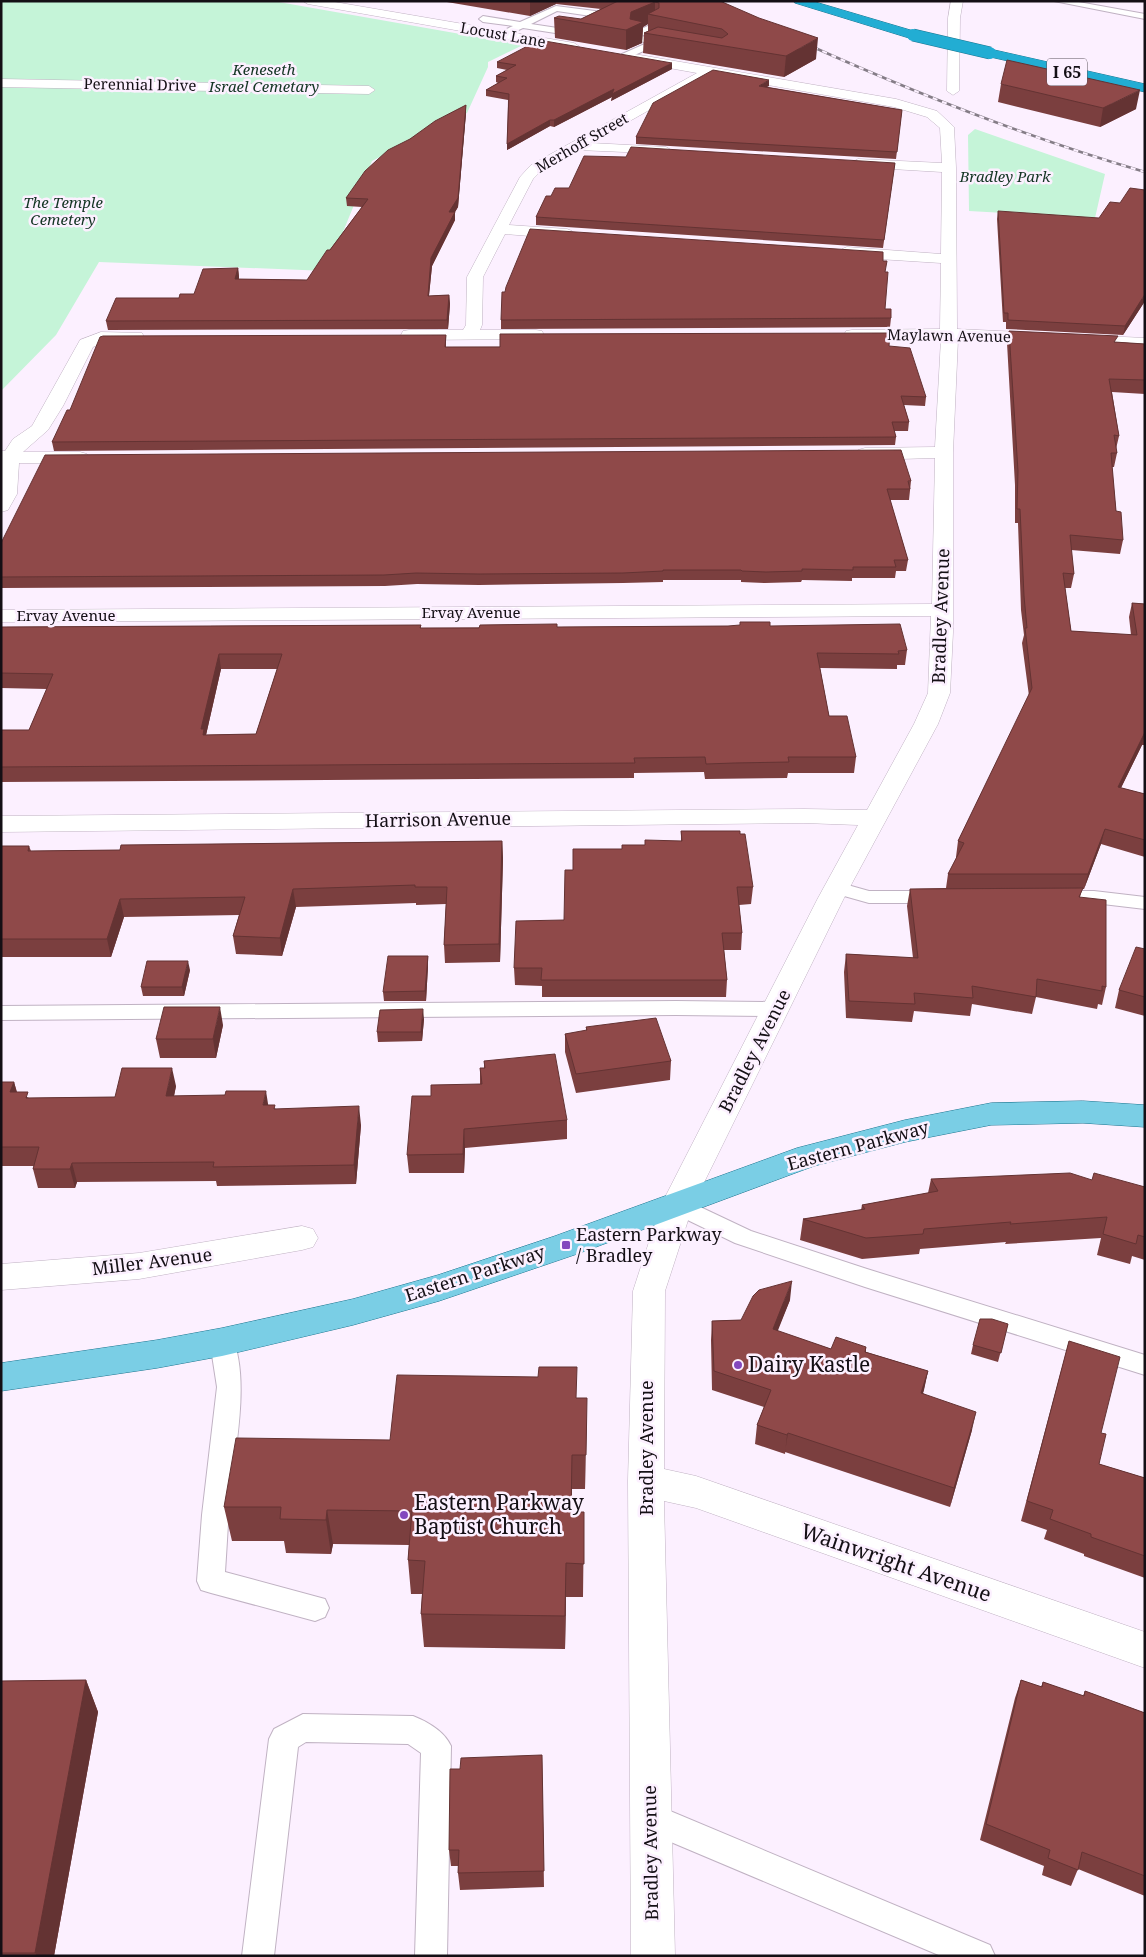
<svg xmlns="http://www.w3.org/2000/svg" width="1146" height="1957" font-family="'Noto Serif',serif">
<rect width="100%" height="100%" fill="#fcf0ff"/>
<path fill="#c5f4d8" d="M1,1H273L523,45L488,62V67L467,113L372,161L327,271L99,262L56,335L1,391Z
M975,129L1105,174L1095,218L969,211L968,135Z"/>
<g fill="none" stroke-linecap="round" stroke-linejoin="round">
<g stroke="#c0b2c3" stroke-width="2">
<path id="lane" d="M1054,1H1073L1145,14V19Z
M556,6L618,14L622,17L618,20L557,11L531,24L584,32V36L581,37L523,28L501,38L497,35L498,33L513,26L483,22L479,19L483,16L520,22Z
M654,23L657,24V28L642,36L654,40L673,42V46L657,45L628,58H622V54L647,43L631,38V34Z
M837,882L869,891H936L943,893L946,897L943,901L936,903H869L830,892L828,888L830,884Z
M1055,891H1094L1145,897V909L1094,903H1055L1048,901L1045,897L1048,893Z
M676,1001L776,1002L783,1004L786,1009L783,1014L776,1016L676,1015L1,1020V1006Z
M677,1196L751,1231L867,1269L1145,1355V1375L865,1287L735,1243L669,1211L666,1205L669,1199Z
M222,1332L231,1335C250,1374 236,1444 231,1487C228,1516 227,1544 225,1572L325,1599L329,1608L325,1617L315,1621L211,1593L201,1590L197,1581L202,1515L217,1387L210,1342L213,1335Z
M303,1714L413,1716C428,1722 444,1731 451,1746L447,1956H415L421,1753L408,1744L306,1742L298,1747L274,1956H242L269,1739L274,1729Z
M651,1803L990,1945L995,1956H941L640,1829L636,1818L640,1807Z"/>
</g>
<g stroke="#c0b2c3" stroke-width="1">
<path id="street" d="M303,1H329L574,43L580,47L574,51L308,4Z
M951,1H963L960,18L959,91L953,95L947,91L948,18Z
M634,54L896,99L937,111L954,127L956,168L957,329L1145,338V348L958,339L953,452V632L950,693L938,724L844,898L693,1205L665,1291L664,1469L696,1476L1145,1632V1668L696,1508L664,1501L675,1956H631L628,1481L633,1291L661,1205L818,898L858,825L804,823L1,832V816L804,809L867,810L914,724L928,693L931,616L1,622V610L932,604L935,458L865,460L858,458L856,454L858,450L865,448L935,447L941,339L852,340L846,339L844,335L846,331L852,330L940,329L941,263L847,257L842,255L839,252L842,249L847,247L941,254L942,172L858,167L851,163L858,159L942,163L940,128L927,117L894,107L711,75L591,143L666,147L673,151L671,154L578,150L541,171L533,179L509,225L567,229L572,231L575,234L572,237L567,239L505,234L483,277L482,325L480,330H536L542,331L544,335L542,339L409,340L403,339L401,335L403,331L409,330H463L466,325L467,277L520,177L531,165L697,73L630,61L628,58Z
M1,79L369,86L375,90L369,94L1,87Z
M101,332L142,333L144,337L142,341L104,342L93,347L63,406L48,430L23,452H80L87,454L89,458L87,462L80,464L19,463L17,494L8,510L1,512V451H5L13,439L32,426L80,340Z
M302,1226L313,1229L318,1238L313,1247L302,1250L139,1279L1,1290V1264L139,1253Z"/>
</g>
<g stroke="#1d7690" stroke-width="1">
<path id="primary" d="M1083,1101L1145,1105V1127L1083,1123L991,1125L905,1142L814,1166L577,1254L439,1301L353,1325L222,1356L157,1368L1,1391V1363L157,1340L222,1328L353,1299L438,1275L555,1236L797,1148L905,1120L991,1103Z"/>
</g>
<g stroke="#1d7690" stroke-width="1">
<path id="highway" d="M794,1H812L917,32L919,35L917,38H909L795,3Z
M990,49L1145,84V92L986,56L984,53L986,50Z"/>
</g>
<use href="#lane" fill="#fff" fill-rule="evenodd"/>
<use href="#street" fill="#fff" fill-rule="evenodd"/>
<use href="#primary" fill="#7acee5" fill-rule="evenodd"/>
<use href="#highway" fill="#22add3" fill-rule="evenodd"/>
<g stroke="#857d87" stroke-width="2.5">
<path id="rail" d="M804,43C915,93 1028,138 1145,172"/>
</g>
<use href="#rail" stroke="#fcf0ff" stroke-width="2" stroke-dasharray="5" stroke-linecap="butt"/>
<g stroke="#1d7690" stroke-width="13" stroke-linecap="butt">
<path id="highway-bridge" d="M913,35L990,53"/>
</g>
<use href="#highway-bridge" stroke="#22add3" stroke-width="12"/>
</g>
<path fill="#7b3f3f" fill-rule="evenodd" d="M441,1H720L816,59L784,77L643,53L644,33L648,31V24L643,27L642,43L626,50L555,38L554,18L581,19L601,9L556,4L530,16Z
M497,62L672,69L611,101L612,97L554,127L550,126L507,150L508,100L486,96V90L498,83L496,82V76L507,70L497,68Z
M1001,84L1136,109L1100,127L998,102Z
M769,86L767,87L902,110L896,159L636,144V137Z
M466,105V113L458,207L455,212V220L432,266L429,296L449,295L450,304L448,329L108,330L106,321L179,298L194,294L238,268L239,277V279L307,280L362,207L347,206L346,198L410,139Z
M895,163L883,248L536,225V217L551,196L569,188Z
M998,211L1145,301L1123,335L1006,329V322H1003L997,219Z
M883,261L885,272V309L891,318L890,327L501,329V320L505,292Z
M1009,331L1116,342L1145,344V394L1112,392L1119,436L1116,449L1117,453L1114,467H1112L1116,511L1123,540L1120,554L1071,550L1074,574L1071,588H1065L1071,631L1131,635L1129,617L1132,603L1145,604V745H1142L1121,788L1145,794V857L1101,844L1084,889H1082L1080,897L1106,987L1102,1005L1098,1004L1097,1009L1036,997L1032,1014L972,1004L970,1016L914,1011L912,1022L846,1018L844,972L846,954L913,958L907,906L910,889L946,888L948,874L957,857H956L958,841L1029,696L1022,643L1024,635L1021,610L1018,523H1015V485L1007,343Z
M446,335V347L889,346L926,397L925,406L904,405L909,422L908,431H894L896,437L895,445L54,451L52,442L70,410Z
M911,481L909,500H890L908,560L906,571H896L895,578H852V581L802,580L801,582L765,583L741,582V580H663V582L623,583L479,585L417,584L385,586L1,588V543Z
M1145,579V596L1144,583Z
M421,625V628L557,627L770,626L907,650L905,665H897V669L820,668L829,716L856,757L854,773H788L787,778L705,779L704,772L634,773V778L1,782V730H29L47,689L1,688V627ZM221,669H277L256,734L206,735Z
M681,831L753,887L751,904L739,905L742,933L741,950H724L727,980L726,997H542V986L515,985L514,968L564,920L573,870L622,849L645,845L681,841Z
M502,841L503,859L500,962L445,963L444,945L446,904L416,905V903L296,907L282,956L236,954L233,936L239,915L124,917L111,957H1V846H29L31,851L120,850Z
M1145,949V1016L1115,1008L1119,990Z
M428,956V966L426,1001H384L383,992Z
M190,970L184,996H143L141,987Z
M424,1019L422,1041L378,1042L377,1032Z
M223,1025L216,1058H160L156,1039Z
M586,1027L671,1061L670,1080L576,1093L565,1052V1034L586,1031Z
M484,1061L567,1120V1139L465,1148L464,1173H409L407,1155L431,1096L480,1084V1068H484Z
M1,1082H14L17,1092L29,1098L115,1097L176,1086L174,1096L268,1105L276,1109L361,1125L356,1184L217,1186L216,1181L77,1182L75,1188H38L33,1169L34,1166H1Z
M931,1179L1092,1180L1145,1187V1260L1132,1256L1130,1264L1097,1255L1101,1238L1005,1244L1006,1242L920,1249L919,1254L862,1259L800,1240L803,1219L861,1210L862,1205L928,1193Z
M790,1300L777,1331L831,1349L866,1347V1352L928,1371L923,1393L972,1430L950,1507L785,1452V1454L755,1444L757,1425L764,1407L712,1390L711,1340L712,1321L741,1320Z
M1008,1324L998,1362L971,1354L973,1345Z
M1069,1341L1101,1433L1099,1464L1145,1478V1578L1084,1556V1554L1044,1539L1047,1530L1021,1521Z
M577,1398L586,1433L585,1489H572V1512H584L583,1597H566L565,1649L424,1647L421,1614L422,1594H411L408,1560L409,1545L333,1544L331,1554L286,1553L284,1541H232L224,1507L390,1440Z
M86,1680L98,1712L54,1956H1V1681Z
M1021,1680L1041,1687L1043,1682L1083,1696L1085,1691L1145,1713V1896L1078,1869L1071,1886L1042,1875L1044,1866L980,1840L1015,1698Z
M542,1755L544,1887L460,1890L458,1873V1866H451L449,1850L460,1769Z"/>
<path fill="#643333" d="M530,1H556V4L530,16Z
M655,2V16L648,14V24L643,27L642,43L626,50V30L631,12Z
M818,38L816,59L784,77L786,56Z
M672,63V69L611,101L612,97L554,127V120L614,89Z
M769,80V86L758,92L759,86Z
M1140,90L1136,109L1100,127L1103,108Z
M466,105V113L458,207L455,212V220L432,266L428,304V296L431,258L449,212Z
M550,120V126L507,150V144Z
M238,268L239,277L236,288L235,279Z
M1145,294V301L1123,335L1125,326Z
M449,295L450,304L448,329L447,320Z
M219,654L221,669L204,744L201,729Z
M1145,732L1142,745L1114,802L1118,787Z
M1105,829L1101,844L1084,889L1088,874Z
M502,841L503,859L500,962L499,944Z
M293,889L296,907L282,956L280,938Z
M120,899L124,917L111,957L107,939Z
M428,956V966L426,1001L425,991Z
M188,961L190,970L184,996L182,987Z
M220,1007L223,1025L216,1058L213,1039Z
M423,1009L424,1019L422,1041L421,1032Z
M172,1068L176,1086L170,1115L166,1096Z
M14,1082L19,1101L10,1092Z
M266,1091L269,1110L263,1105Z
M359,1106L361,1125L356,1184L354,1165Z
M464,1129L465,1148L464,1173L463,1154Z
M72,1163L77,1182L75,1188L70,1169Z
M792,1281L790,1300L771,1348L773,1329Z
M928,1371L924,1390L917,1411L921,1393Z
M587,1398L586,1433L585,1489L586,1455Z
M976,1412L972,1430L950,1507L954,1488Z
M788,1433L785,1452V1454L787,1435Z
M572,1455V1489L571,1546V1512Z
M327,1510L333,1544L331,1554L326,1520Z
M566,1563V1597L565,1649V1616Z
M86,1680L98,1712L54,1956H37L35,1953Z"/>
<path fill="#8f4949" stroke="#643333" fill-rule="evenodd" d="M618,1H720L759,18L818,38L786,56L644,33L658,27L722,38L728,34L722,29L648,14L659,8V3L655,2L631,12L630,19L643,22L626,30L554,18L559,16L581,19Z
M539,40L672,63L612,94L614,89L554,120H550L507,144L509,94L486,90L507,78L496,76L516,65L497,62Z
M1007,60L1140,90L1103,108L1001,84Z
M713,70L769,80L759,86L902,110L897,152L636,137L653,103Z
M466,105L458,198L449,212H455L431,258L428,296L449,295L447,320L106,321L116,298H179L180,294H194L203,269L238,268L235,279L307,280L327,250H330L368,199L346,198L365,171L388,150L410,139L435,121Z
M631,147L895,163L884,240L536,217L546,196H551L555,188H569L584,156L626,157Z
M1130,188L1145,190V294L1125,326L1008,320V313H1004L998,211L1099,218L1110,202L1120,203Z
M530,229L883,252V261H887L885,272H888L885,309H891V318L501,320L502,292H505L506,287Z
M1009,331L1118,336L1114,342L1145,344V380L1109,379L1119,436L1114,435L1117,453H1111L1116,511L1121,512L1123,540L1070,535L1074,574L1063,573L1071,631L1137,635L1132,603L1145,604V732L1118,787L1145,794V840L1105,829L1088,874H948L964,843L958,841L1032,688L1025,628H1027L1024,596L1020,509H1017L1018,471Z
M890,333L889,346L910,348L926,397L901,396L909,422H892L896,437L52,442L67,410H70L100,337L103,336L446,335L445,347H500V334Z
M901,450L911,481H908L910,489H887L908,560H894L896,567H853V570L802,569V571L766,572L742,571L741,570H663V571L623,573L479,574L416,573L384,575L1,577V543L45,455Z
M740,622H770V626L900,624L907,650L898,651L899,654L817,653L829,716H847L856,757H788L789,762L734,763L706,764L705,757L634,758L635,763L1,767V730H29L53,674L1,673V627L421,625L420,628H479L480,625L557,624V627L728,626L740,625ZM219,654H282L256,734L203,735L204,729H201Z
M681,831H740V834H745L753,887H737L742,933H722L727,980H541L542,968H514L516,921L564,920L565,870H573V849H622V845H645V840L682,841Z
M502,841L499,944L444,945L447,887H415V885L293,889L280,938L233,936L245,897L120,899L107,939H1V846H29L28,851L120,850L121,845Z
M1083,888L1079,897L1106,900V987L1102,986V991L1037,979L1036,997L972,986L973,998L914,993L915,1004L849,1001L846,954L918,958L910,889Z
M1136,947L1145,949V997L1119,990Z
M388,956H428L425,991L383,992Z
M147,961H188L182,987H141Z
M164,1007H220L213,1039H156Z
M423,1009L421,1032H377L380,1010Z
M656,1018L671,1061L576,1074L565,1034L587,1030L586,1027Z
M555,1054L567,1120L464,1129L463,1154L407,1155L412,1096H431V1085L482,1084L480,1068H485L484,1061Z
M122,1068H172L166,1096L225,1095L226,1091H266L263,1105H275L274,1109L359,1106L354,1165L213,1167L214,1162L72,1163L70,1169H33L39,1147H1V1082H14L10,1092H28L26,1098L115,1097Z
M1070,1173L1092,1180L1094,1173L1145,1187V1237L1138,1235L1136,1244L1103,1234L1107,1217L1010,1224L1011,1222L924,1229L923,1234L866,1238L803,1219L865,1209L862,1205L938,1191L931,1179Z
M792,1281L773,1329L831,1349L836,1337L866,1347L865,1352L928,1371L921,1393L976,1412L954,1488L788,1433L787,1435L757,1425L771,1390L714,1371L712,1321L741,1320L753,1296L759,1290Z
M980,1319H992L1008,1324L1001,1353L973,1345Z
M1069,1341L1120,1357L1101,1433L1106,1434L1099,1464L1145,1478V1556L1091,1537V1534L1050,1519L1053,1510L1027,1501Z
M539,1367H577L576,1398H587L586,1455H572L571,1512H584V1564L566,1563L565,1616L421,1614L425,1561L408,1560L412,1511L327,1510L326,1520L280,1519L281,1507H224L236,1438L390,1440L397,1375L538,1377Z
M86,1680L35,1953H1V1681Z
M1021,1680L1042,1687L1043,1682L1084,1696L1085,1691L1145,1713V1876L1082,1852L1078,1870L1048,1858L1050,1850L986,1824Z
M542,1755L544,1871L458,1873L459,1850H449L450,1769H460L461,1758Z"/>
<g fill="#8348be" stroke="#fcf0ff" stroke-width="2">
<rect x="561" y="1240" width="10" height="10" rx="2.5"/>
<circle cx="738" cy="1365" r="5"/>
<circle cx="404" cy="1515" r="5"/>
</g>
<g text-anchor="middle" stroke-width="5" stroke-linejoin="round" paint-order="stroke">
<g font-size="15" fill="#140f15" stroke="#fcf0ff">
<text transform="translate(503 35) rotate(10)" y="5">Locust Lane</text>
<text transform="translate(140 85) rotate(1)" y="5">Perennial Drive</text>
<text transform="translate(582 143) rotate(-30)" y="5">Merhoff Street</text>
<text transform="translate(949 336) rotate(1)" y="5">Maylawn Avenue</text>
<text x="471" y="618">Ervay Avenue</text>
<text x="66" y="621">Ervay Avenue</text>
</g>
<g font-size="15" font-style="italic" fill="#133423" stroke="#fcf0ff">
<text x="264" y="75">Keneseth<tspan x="264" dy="17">Israel Cemetary</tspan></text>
<text x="1005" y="182">Bradley Park</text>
<text x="63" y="208">The Temple<tspan x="63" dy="17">Cemetery</tspan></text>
</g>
<rect fill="#fcf0ff" stroke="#5a525b" stroke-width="1" x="1047" y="58.5" width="40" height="27" rx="4"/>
<g font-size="16" font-weight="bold" fill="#140f15">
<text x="1067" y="78">I 65</text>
</g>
<g font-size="18" fill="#140f15" stroke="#fcf0ff">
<text transform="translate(941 616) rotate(-88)" y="6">Bradley Avenue</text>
<text transform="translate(438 820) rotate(-1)" y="6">Harrison Avenue</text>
<text transform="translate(755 1051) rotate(-63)" y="6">Bradley Avenue</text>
<text transform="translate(858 1146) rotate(-15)" y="6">Eastern Parkway</text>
<text transform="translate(152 1262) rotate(-7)" y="6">Miller Avenue</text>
<text transform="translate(475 1274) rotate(-18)" y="6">Eastern Parkway</text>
<text transform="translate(647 1448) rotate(-90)" y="6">Bradley Avenue</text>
<text transform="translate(651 1853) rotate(-91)" y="6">Bradley Avenue</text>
</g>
<g font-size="18" fill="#140f15" stroke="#fcf0ff" text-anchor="start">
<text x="576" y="1241">Eastern Parkway<tspan x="576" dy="21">/ Bradley</tspan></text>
</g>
<g font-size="21" fill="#140f15" stroke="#fcf0ff" text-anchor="start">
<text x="748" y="1372">Dairy Kastle</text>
<text x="414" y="1510">Eastern Parkway<tspan x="414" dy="24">Baptist Church</tspan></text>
</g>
<g font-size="21" fill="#140f15" stroke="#fcf0ff">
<text transform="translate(896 1563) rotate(19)" y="7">Wainwright Avenue</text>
</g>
</g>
<rect width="1146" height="1957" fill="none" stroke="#140f15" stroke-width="5"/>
</svg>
